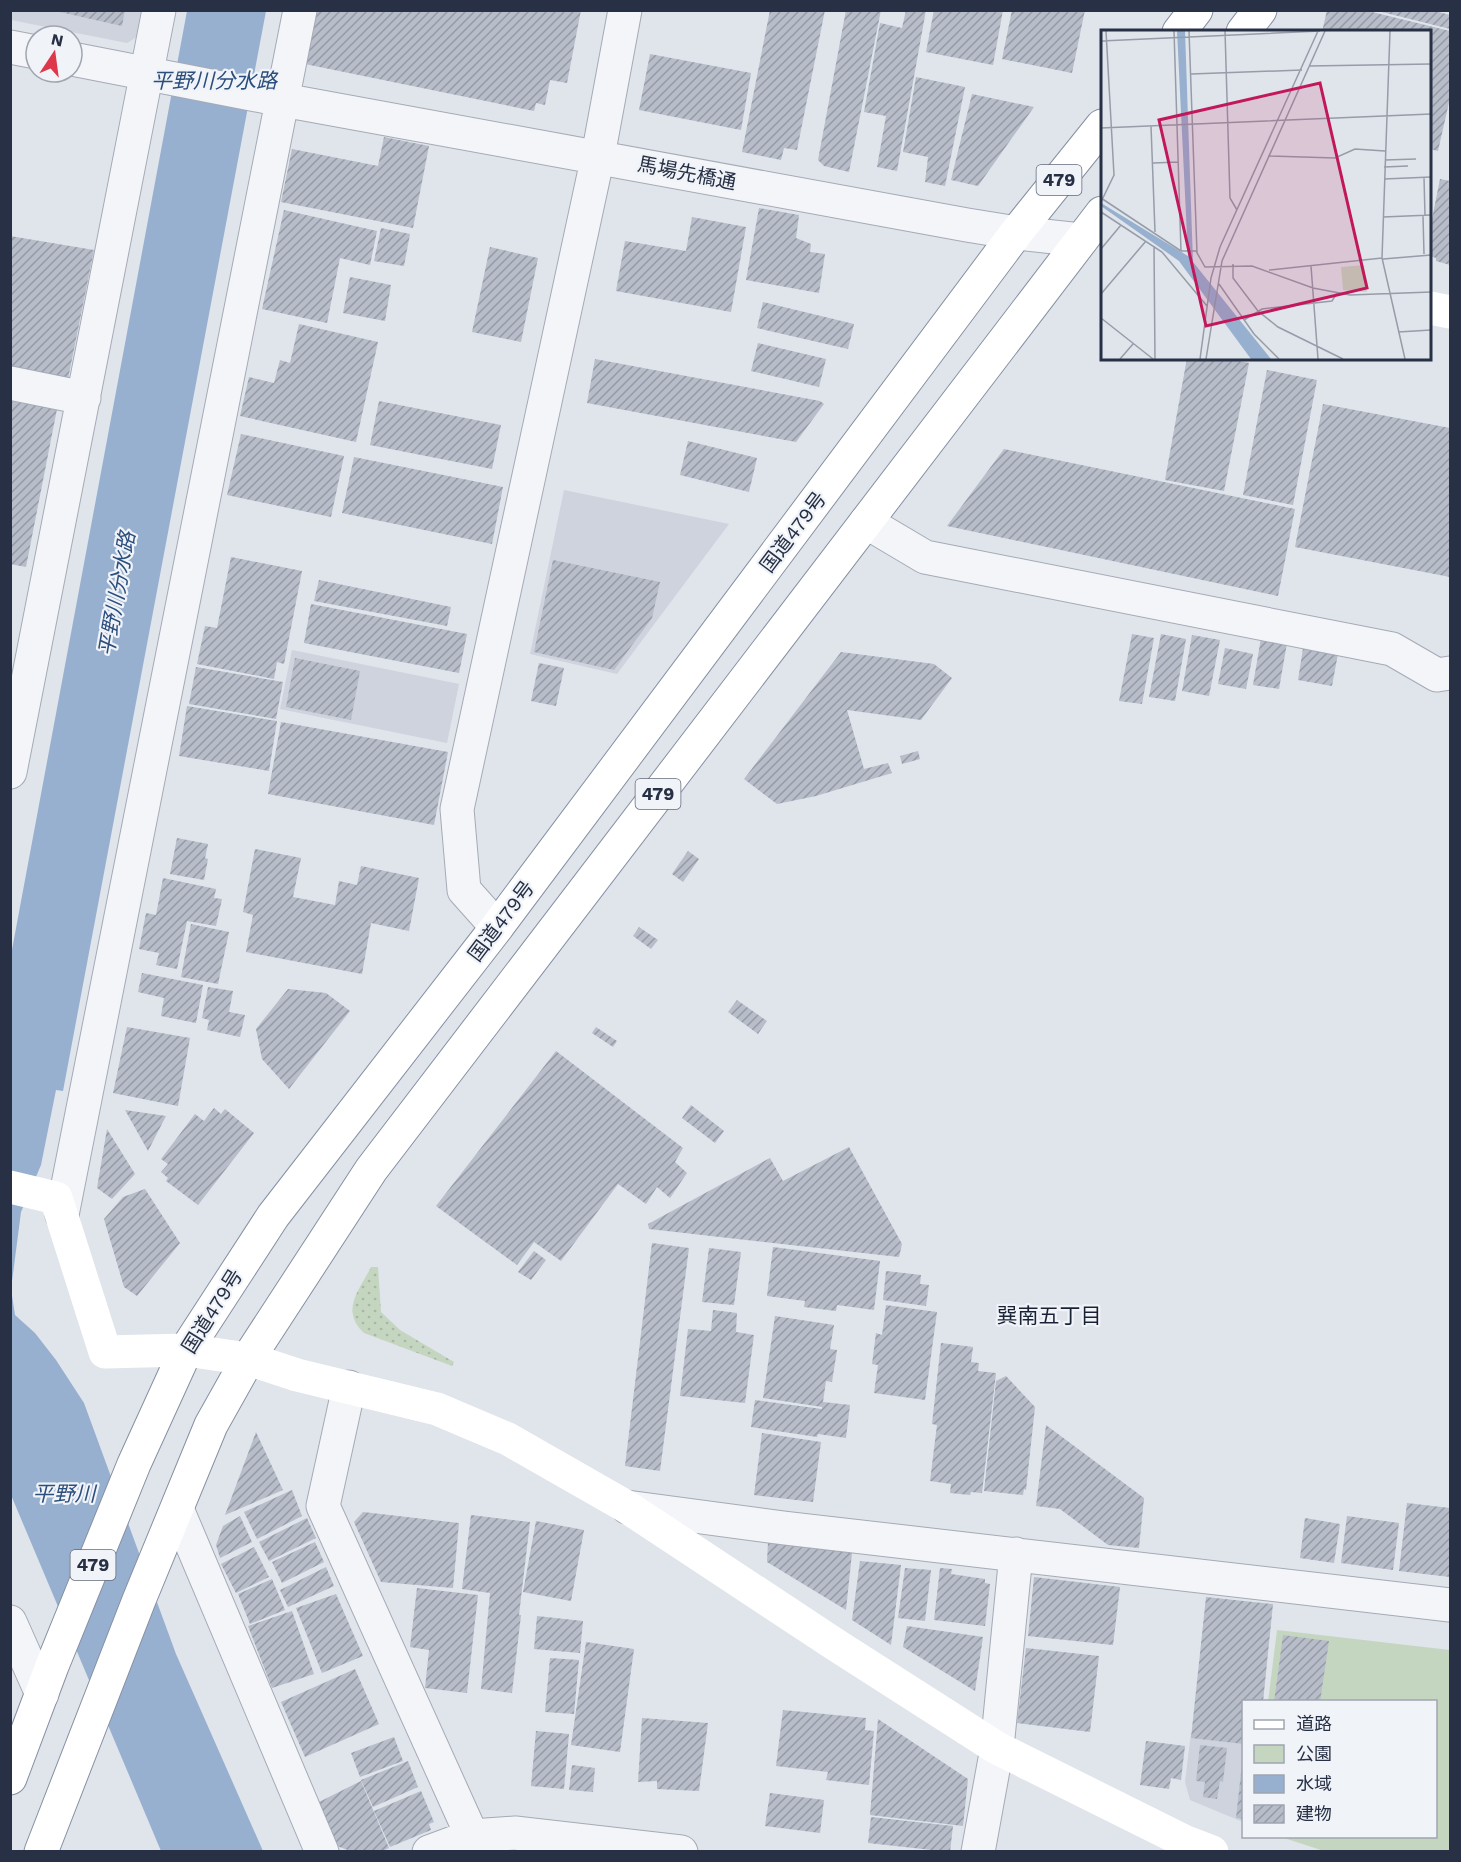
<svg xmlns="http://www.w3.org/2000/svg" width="1461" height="1862" font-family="'Work Sans','Noto Sans JP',sans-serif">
<defs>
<pattern id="grass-dots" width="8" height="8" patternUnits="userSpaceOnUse" patternTransform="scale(1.5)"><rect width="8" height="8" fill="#c5d6c0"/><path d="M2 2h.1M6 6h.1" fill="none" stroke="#a9b8a6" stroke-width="1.8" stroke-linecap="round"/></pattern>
<pattern id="building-hatch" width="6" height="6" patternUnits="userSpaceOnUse" patternTransform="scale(1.5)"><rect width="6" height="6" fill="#b7bdc9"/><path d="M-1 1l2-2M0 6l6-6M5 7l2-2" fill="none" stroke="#959aa5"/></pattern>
</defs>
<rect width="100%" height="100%" fill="#e0e4eb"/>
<path fill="#ced3dd" d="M10,11H146L142,34L127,43L11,20Z
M564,490L729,524L617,674L530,654Z
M292,650L459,684L447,743L280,709Z
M1191,1733L1243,1741V1822L1190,1800L1185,1782Z"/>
<path fill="url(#grass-dots)" d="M371,1267H378L381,1312L400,1330L454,1362L452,1366L364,1333C340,1310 359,1291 371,1267Z"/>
<path fill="#c5d6c0" d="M1277,1630L1450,1650V1851H1324L1281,1837L1436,1836V1702H1268Z"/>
<path fill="#97b0cf" d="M187,11H266L63,1091L56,1090L41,1165L21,1212L11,1289L15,1315L35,1333L56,1360L84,1403L176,1654L263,1851H161L11,1495V955Z"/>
<path fill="url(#building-hatch)" d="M51,10H125L122,26Z
M315,10H581L567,83L550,80L545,105L536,103L534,111L305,64Z
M770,10H825L797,150L784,148L781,160L742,152Z
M846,10H881L849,172L824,166L818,160Z
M906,10H926L897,171L877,167L886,116L864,112L880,23L902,28Z
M934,10H1003L993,65L926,52Z
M1012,10H1085L1072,73L1002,59Z
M1327,10H1364L1450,31V98L1438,151L1430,149V32H1322Z
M1374,10H1431L1450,15V29Z
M650,54L751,73L741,130L639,110Z
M916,77L965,87L945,186L925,182L928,157L903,152Z
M972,94L1034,107L978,186L951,180Z
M384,137L429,146L413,228L281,202L292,149L378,166Z
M1440,179L1450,181V265L1436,261V258L1430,256V229Z
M759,208L799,215L796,238L811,244L810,252L825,254L819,293L746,280Z
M284,210L377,231L370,265L340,258L327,323L262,309Z
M692,217L746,227L731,312L616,291L625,241L686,251Z
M381,228L410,234L404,266L374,261Z
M10,236L94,250L67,384L10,373Z
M490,247L538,258L521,342L472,332Z
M350,277L391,285L385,321L343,313Z
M763,302L854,324L848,349L757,328Z
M299,324L378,342L356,442L240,416L249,377L274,383L280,360L290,363Z
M758,343L826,359L819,387L751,371Z
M1187,358H1224L1249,363L1224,491L1165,480Z
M595,359L820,401L824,404L796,442L587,403Z
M1267,370L1317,380L1293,505L1243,495Z
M10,401L57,409L26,567L10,564Z
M379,401L501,425L492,469L370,445Z
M1323,404L1450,428V577L1295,547Z
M241,434L344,456L331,517L227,495Z
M688,441L757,458L749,492L680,475Z
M1004,449L1295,509L1278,596L947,526Z
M354,457L503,487L492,544L342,513Z
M231,557L302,571L284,664L277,662L274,679L197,664L205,626L217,628Z
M553,560L660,582L652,618L614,670L534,652Z
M319,580L451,607L447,626L314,601Z
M311,604L467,634L459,673L304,643Z
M1132,634L1154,638L1142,704L1119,701Z
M1161,634L1186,639L1175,701L1149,697Z
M1192,635L1220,640L1209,696L1182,691Z
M1261,638L1287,643L1279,689L1253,685Z
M1304,642L1339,648L1332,686L1298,680Z
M1225,648L1253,654L1246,689L1218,684Z
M841,652L934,664L952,678L921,720L847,710L864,769L888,763L892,773L816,796L777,804L744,779Z
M295,658L360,671L351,720L286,707Z
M539,663L564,668L556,706L531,701Z
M196,667L283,682L276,719L189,704Z
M187,706L277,721L269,771L179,756Z
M281,722L448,752L434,825L268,794Z
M918,751L920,759L902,764L900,756Z
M177,838L208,844L205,858L208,859L204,880L170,874Z
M255,849L301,858L293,897L335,905L339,881L357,885L361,866L419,878L409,931L371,923L362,974L246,952L253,915L243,912Z
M688,851L699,859L683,882L672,874Z
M163,878L216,889L214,898L222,899L216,926L187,921L177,969L156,965L159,953L139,949L146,913L156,915Z
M191,924L229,932L218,984L181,977Z
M639,927L658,940L651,949L633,936Z
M142,973L203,985L196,1023L161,1016L164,998L138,992Z
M208,987L233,991L229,1012L245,1015L240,1037L207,1030L209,1020L202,1018Z
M288,989L326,993L350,1011L289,1089L262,1059L256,1029Z
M737,1000L767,1021L758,1034L728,1012Z
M127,1027L190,1038L178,1106L113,1093Z
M596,1027L617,1041L613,1047L592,1033Z
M556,1051L683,1148L675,1162L687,1173L670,1198L657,1187L646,1204L618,1184L561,1261L534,1242L517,1265L436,1206Z
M691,1105L724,1131L715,1143L682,1118Z
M214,1108L221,1114L225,1109L254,1133L198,1205L166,1181L168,1178L161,1172L168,1164L161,1159L195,1114L204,1121Z
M125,1110L166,1116L148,1151Z
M107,1129L135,1174L112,1199L97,1188Z
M849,1147L902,1244L899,1257L649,1229L648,1224L770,1158L783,1181Z
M145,1189L180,1243L137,1296L124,1287L104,1219L123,1197Z
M652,1243L689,1248L660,1471L625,1466Z
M773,1247L880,1261L874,1310L837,1305L836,1311L804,1307L805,1301L767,1296Z
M709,1248L741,1252L734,1305L702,1302Z
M534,1251L546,1260L531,1280L518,1272Z
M886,1271L921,1275L920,1284L929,1285L926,1306L883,1300Z
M886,1305L937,1312L925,1400L874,1393L878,1365L872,1364L876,1333L882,1335Z
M713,1310L737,1313L736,1332L754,1335L745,1403L680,1396L688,1329L711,1331Z
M775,1316L834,1325L830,1349L837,1350L832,1382L826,1381L823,1402L850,1405L846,1438L818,1434L817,1437L751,1427L755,1400L822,1409V1407L763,1398Z
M941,1343L973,1347L971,1362L979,1363L978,1371L996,1373L982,1493L971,1492L970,1495L950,1493L951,1484L930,1481L937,1425L932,1424Z
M1006,1376L1035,1407L1026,1490L1024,1489L1023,1495L984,1491L996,1381Z
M1046,1425L1144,1498L1139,1548L1108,1545L1060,1509L1036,1506Z
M256,1432L283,1490L225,1515Z
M762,1433L821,1442L813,1502L754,1495Z
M292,1490L302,1516L257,1539L244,1512Z
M1407,1503L1450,1508V1577L1399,1571Z
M363,1512L459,1523L453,1588L381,1582L354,1522Z
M471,1515L530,1522L519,1615H521L512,1693L481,1689L490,1593L462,1589Z
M240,1516L252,1542L220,1558L216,1545L223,1526Z
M1347,1516L1399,1523L1393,1570L1341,1563Z
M307,1518L316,1538L269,1561L259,1542Z
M1305,1518L1340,1524L1334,1563L1300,1558Z
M536,1521L584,1530L571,1601L523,1592Z
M315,1542L324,1562L282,1583L272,1562Z
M768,1542L852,1553L846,1610L767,1562Z
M254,1547L269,1577L236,1593L221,1564Z
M860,1561L901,1565L891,1645L852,1620Z
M326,1567L334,1586L288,1607L280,1590Z
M905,1568L931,1570L925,1621L898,1618Z
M940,1568L952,1569L951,1574L985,1579V1583L990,1584L985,1626L934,1620Z
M1034,1577L1120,1587L1113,1645L1028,1636Z
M272,1579L285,1610L250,1624L238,1594Z
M417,1588L478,1595L467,1693L425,1688L429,1650L410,1647Z
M336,1594L363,1656L322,1673L296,1608Z
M1206,1597L1273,1604L1263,1702H1244V1744L1191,1738Z
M292,1611L314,1674L272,1688L248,1626Z
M537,1616L583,1621L580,1653L534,1649Z
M907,1626L983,1637L975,1691L903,1647Z
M1283,1635L1329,1641L1320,1702H1274Z
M586,1642L634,1649L620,1752L571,1745Z
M1026,1648L1099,1656L1090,1732L1017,1723Z
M550,1658L579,1660L574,1714L545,1712Z
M355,1669L379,1724L305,1757L281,1702Z
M783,1710L866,1718L865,1730L874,1731L869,1785L826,1780L828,1772L776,1766Z
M642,1718L708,1723L699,1791L657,1789V1781L638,1782Z
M878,1719L968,1779L963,1826L870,1815Z
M536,1731L569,1734L564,1789L531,1786Z
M394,1737L403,1761L360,1777L351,1753Z
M1146,1741L1185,1746L1181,1780L1171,1778L1169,1789L1140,1785Z
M1200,1745L1227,1748L1223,1782L1220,1781L1217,1799L1203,1797L1205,1782L1196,1781Z
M408,1761L418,1787L373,1807L361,1780Z
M1242,1764H1244V1819L1236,1818Z
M572,1765L595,1768L593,1792L569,1790Z
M361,1781L389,1848L380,1852H353L337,1846L319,1802Z
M421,1791L434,1822L429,1824L431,1830L390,1847L374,1811Z
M770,1793L824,1800L820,1833L765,1826Z
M871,1817L953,1826L950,1852L868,1843Z"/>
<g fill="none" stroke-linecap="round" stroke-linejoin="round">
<g stroke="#a5aab6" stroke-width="35">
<path id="street" d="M10,47L36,52
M72,59L272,98L967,225L1016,233L1081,240
M10,383L84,398
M866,522L925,557L1392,649L1437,675L1450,673
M10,772L159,10
M497,927L464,890L457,809L598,156L625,10
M62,1215L300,10
M349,1387L323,1506L472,1836L484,1852
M627,1507L784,1528L1450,1605
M177,1509L322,1852
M10,1622L42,1694
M429,1852L472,1836L515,1833L681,1852
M978,1852L997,1748L1016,1554"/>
</g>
<g stroke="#8690a3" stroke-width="35">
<path id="highway" d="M1179,32L1196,10
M1243,32L1260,10
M10,1778L52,1666L134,1464L186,1350L273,1216L497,927L1016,233L1102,126
M41,1852L139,1600L211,1425L248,1359L371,1170L1102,213"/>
</g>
<use href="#street" stroke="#f3f5f8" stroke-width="33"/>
<path stroke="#fff" stroke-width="33" d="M1430,308L1450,312
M10,1187L56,1198L105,1352L186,1350L248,1359L297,1375L437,1409L508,1439L627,1507L836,1645L997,1748L1186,1842L1212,1852"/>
<use href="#highway" stroke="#fff" stroke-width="33"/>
</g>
<g text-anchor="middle" stroke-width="4.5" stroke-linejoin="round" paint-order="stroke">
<g fill="#f0f3f8" stroke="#636a7a" stroke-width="1.5">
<rect x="1036.5" y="165" width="45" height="30" rx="4.5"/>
<rect x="635.5" y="779" width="45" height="30" rx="4.5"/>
<rect x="70.5" y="1550" width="45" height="30" rx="4.5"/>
</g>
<g font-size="18" font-weight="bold" fill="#273044">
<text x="1059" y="186">479</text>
<text x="658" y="800">479</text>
<text x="93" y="1571">479</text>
</g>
<g font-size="20" fill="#273044" stroke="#f0f3f8">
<text transform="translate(687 173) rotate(11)" y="7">馬場先橋通</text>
<text transform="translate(793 532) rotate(-53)" y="7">国道479号</text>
<text transform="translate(501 921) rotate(-53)" y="7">国道479号</text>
<text transform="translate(212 1311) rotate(-58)" y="7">国道479号</text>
</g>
<g font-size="21" font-style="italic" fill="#2c4e7d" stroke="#f0f3f8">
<text x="214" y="88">平野川分水路</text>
<text transform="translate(117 594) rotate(-80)" y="7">平野川分水路</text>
<text x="64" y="1501">平野川</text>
</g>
<g font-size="21" fill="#192235" stroke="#f0f3f8">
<text x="1049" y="1323">巽南五丁目</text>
</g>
</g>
<g transform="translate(1101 30)">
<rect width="330" height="330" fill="#e0e4eb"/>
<path d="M263,235L266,262L242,260L240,237Z" fill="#c5d6c0"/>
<path d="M76,1H84L92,232L170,329H150L78,231L0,176V173L87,226Z" fill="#97b0cf"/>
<path fill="none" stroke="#969ca8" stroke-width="1.5" d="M73,1L80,221M88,1L96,223M124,1L129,168L136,180M289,1L281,228L304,329M0,11L219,1M208,36L330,34M90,44L201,40M50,96L54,202M0,98L330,84M167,126L234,128L254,119L284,121M284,130L315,129M52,133L77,132M283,137L307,136M323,147L324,186M283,149L330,147M0,168L80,221H95L104,237L151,236L212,258L249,265L330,262M0,172L13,145L5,1M0,182L61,222L106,276M322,186L323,224M282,187L330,185M53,216L54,329M0,219L20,195M282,229L330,225M132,234V248L157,281L177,297L242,329M210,236L217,329M168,240L281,228M118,254L153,304L178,329M0,264L45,211M0,288L52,329M143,290L161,279L231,271L236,263M297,302L330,300M19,329L32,314M99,329L110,248L119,217L217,1M105,329L121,231L224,1"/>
<path fill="#c2185b" fill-opacity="0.15" stroke="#c2185b" stroke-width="3" d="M219,53L266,258L105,296L58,90Z"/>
<rect width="330" height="330" fill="none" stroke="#273044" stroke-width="3"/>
</g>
<rect width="1461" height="1862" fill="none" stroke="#273044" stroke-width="24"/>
<rect x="1242" y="1700" width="195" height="138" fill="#f0f3f8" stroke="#a0a5b0" stroke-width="1.5"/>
<rect x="1254" y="1720" width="30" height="9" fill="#ffffff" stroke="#a0a5b0" stroke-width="1.5"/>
<text x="1296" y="1730" font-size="18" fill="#273044">道路</text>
<rect x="1254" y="1745" width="30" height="18" fill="#c5d6c0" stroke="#a0a5b0" stroke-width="1.5"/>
<text x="1296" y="1760" font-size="18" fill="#273044">公園</text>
<rect x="1254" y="1775" width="30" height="18" fill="#97b0cf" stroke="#a0a5b0" stroke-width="1.5"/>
<text x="1296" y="1790" font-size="18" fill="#273044">水域</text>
<rect x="1254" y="1805" width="30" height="18" fill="url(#building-hatch)" stroke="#a0a5b0" stroke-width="1.5"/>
<text x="1296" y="1820" font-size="18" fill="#273044">建物</text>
<g transform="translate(54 54) rotate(13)"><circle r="28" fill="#f0f3f8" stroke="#a0a5b0" stroke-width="1.5"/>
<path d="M0-4.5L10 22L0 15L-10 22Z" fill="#de374b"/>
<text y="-9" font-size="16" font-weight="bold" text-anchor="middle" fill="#273044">N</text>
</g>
</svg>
